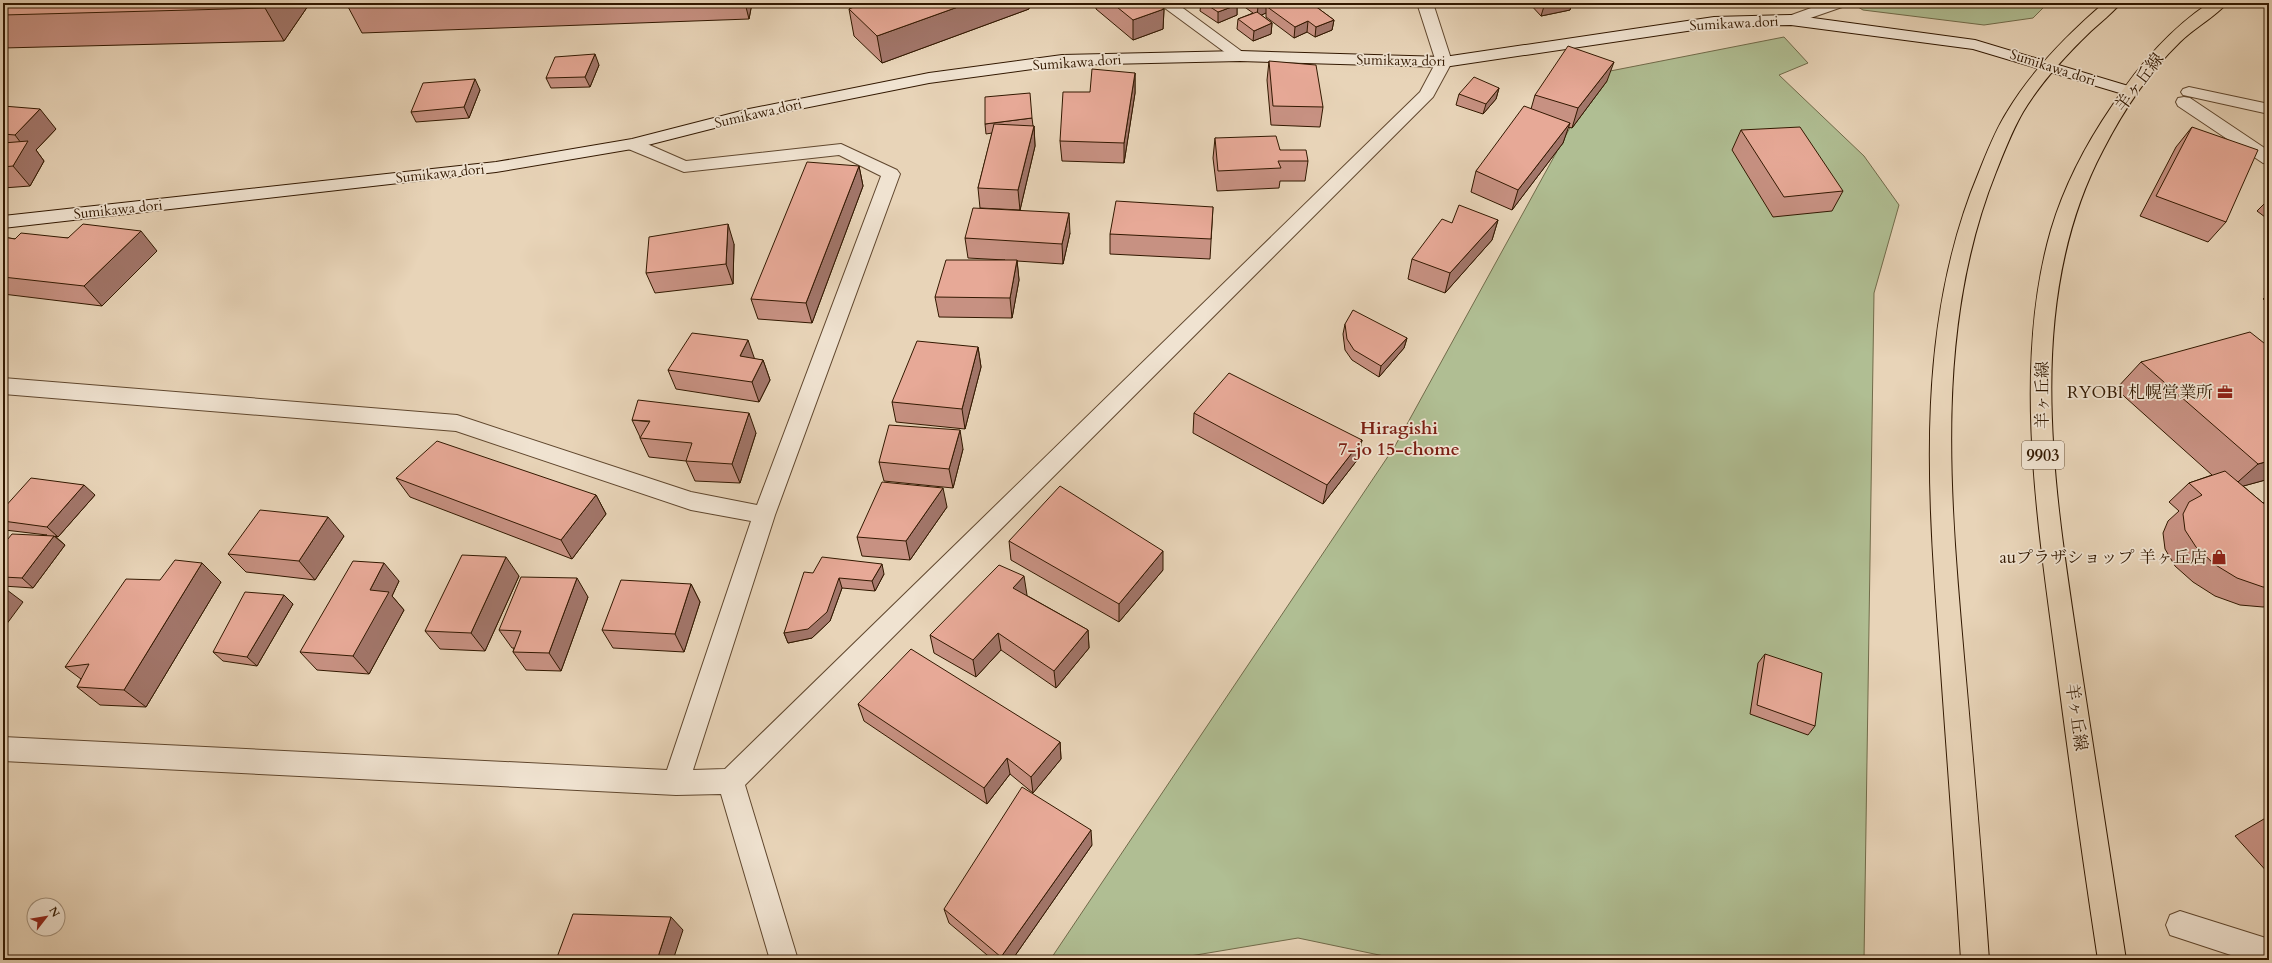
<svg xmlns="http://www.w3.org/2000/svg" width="2272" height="963" font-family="Cardo,'Noto Serif JP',serif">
<rect width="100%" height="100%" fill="#e8d4b8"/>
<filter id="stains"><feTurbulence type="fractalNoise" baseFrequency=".005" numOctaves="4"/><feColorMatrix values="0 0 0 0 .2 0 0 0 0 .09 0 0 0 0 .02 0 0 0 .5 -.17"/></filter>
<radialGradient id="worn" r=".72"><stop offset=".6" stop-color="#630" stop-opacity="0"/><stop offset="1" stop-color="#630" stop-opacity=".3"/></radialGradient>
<path fill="#b0be93" stroke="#716b4a" d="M1882,3H2048L2033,18L1984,25L1863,10L1858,7Z
M1784,37L1808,63L1779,75L1864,156L1899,205L1874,293L1864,960H1403L1298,938L1166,960H1050L1395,446L1600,73Z"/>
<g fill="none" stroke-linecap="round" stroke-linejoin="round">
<g stroke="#60472e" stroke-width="2">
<path id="lane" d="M2189,87L2269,104V114L2183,95L2181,92L2183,89Z
M2184,97L2190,98L2269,151V164L2263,163L2178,106L2176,102L2178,98Z
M2180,911L2269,939V960H2246L2170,935L2166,925L2170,915Z"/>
</g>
<g stroke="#60472e" stroke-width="2">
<path id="street" d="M1158,3H1176L1248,56L1246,59H1234Z
M1417,3H1433L1452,62L1433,97L745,785L798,960H770L721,794L676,795L3,761V737L667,770L751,521L691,510L456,431L3,394V378L457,415L691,492L757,505L881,176L839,155L684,172L626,148L623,144L626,140H638L686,161L841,144L897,170L900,174L775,515L693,770L725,769L1420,92L1436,62Z
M1825,3H1848L1845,6L1796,23H1786L1783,20L1786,17Z"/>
</g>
<g stroke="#321800" stroke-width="2">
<path id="secondary" d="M1791,15L1975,40L2135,88L2137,91L2135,94H2123L1973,49L1791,25L1714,27L1444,67L1240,61L1062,65L929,83L750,119L632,149L496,172L3,228V216L496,162L632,139L749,109L929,73L1062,55L1240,51L1444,57L1714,17Z"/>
</g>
<g stroke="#321800" stroke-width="2">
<path id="primary" d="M2104,3H2121C2112,13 2101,22 2091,31C2066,55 2041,82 2023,112C2012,131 2004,152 1996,172C1934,327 1950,495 1964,657C1973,758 1982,859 1989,960H1961C1955,859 1947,758 1940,657C1928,493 1914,327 1979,172C1987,152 1995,131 2007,112C2032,70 2067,35 2104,3Z
M2209,3H2227C2216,16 2193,29 2180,42C2148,73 2123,111 2103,150C2020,307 2056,499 2081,667C2096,765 2111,862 2126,960H2098C2083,861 2069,761 2056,661C2038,525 2012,365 2051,230C2064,186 2086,144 2112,106C2138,66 2169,30 2209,3Z"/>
</g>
<use href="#lane" fill="#f0e3d1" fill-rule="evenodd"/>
<use href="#street" fill="#f0e3d1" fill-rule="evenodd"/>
<use href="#secondary" fill="#f0e3d1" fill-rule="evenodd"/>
<use href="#primary" fill="#e8d4b8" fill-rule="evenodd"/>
</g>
<path fill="#c79182" stroke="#321800" d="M3,3H310L284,41L3,48Z
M346,3H752L749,19L362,33Z
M864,3H1029V9L882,63L854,36L849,9Z
M1096,3H1156L1164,9L1163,29L1133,40L1096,9Z
M1201,3H1236L1237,5V15L1218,23L1200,11Z
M1239,3H1311L1334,20L1332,30L1315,37L1307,32L1294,38L1266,17V13L1261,15L1272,23L1271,34L1253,41L1237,29L1238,19L1253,13Z
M1529,3H1572L1570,10L1541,16Z
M1269,61L1323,107L1320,127L1271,125L1267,80Z
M599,65L590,87L551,88L546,78Z
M1135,73V93L1124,163L1062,161L1060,141L1090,92Z
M1607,81L1572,128L1568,127L1563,143L1512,210L1471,192L1476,171L1531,109L1535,95Z
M1499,88L1496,99L1483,114L1456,105L1459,94Z
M480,90L469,118L416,122L411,112Z
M3,106L56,129L36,150L44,161L30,186L3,188Z
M1032,118L1033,126H1034L1035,146L1020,210L980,208L978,188L992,133L986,134L985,124Z
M2192,127L2226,222L2208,242L2140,216L2176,147Z
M1741,130L1843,191L1832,211L1773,217L1732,150Z
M1215,138L1280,150L1308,161L1305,181H1280L1279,188L1217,191L1213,158Z
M859,166L863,186L812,323L758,319L751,299Z
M2269,200V220L2257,211L2267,201Z
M1213,207L1210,259L1110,254V234Z
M1498,220L1492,240L1445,293L1408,279L1412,259L1452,223Z
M1070,233L1063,264L1017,261L1019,280L1012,318L939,317L935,297L1005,260L968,258L965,238Z
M3,237L15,239L68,238L157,251L102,306L3,294Z
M734,244L733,284L655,293L646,273Z
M2269,293V303L2263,299Z
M1345,324L1407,338L1404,348L1379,377L1352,360L1345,350L1343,334Z
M978,347L981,367L965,429L896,422L892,402Z
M2269,347V479L2243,486L2263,503L2269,498V606L2263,607L2240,605L2215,596L2193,582L2175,566L2165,549L2163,533L2168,521L2179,511L2169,502L2189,483L2212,475L2116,389L2141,362Z
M754,359L763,360L770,380L759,402L676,389L668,370Z
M1194,413L1362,440L1358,459L1323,504L1193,433Z
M632,420L756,433L740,483L695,481L686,461L649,457L640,438V437Z
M963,449L953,488L884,481L879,462Z
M396,478L596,495L606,514L572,559L410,497Z
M95,495L58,537L55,536L65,545L33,588L3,586V545L47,535L5,530L3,528V509Z
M947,507L910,560L862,556L857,537Z
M344,536L315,580L246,572L228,554Z
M1009,541L1163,570L1119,622L1011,560Z
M202,563L221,582L146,707L100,705L77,687L81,679L65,667L160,580Z
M813,573L884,574L875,591L842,588L830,621L812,638L788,643L784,633Z
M519,576L485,651L440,649L425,631Z
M399,581L392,596L404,610L369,674L317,670L300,652Z
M691,584L700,602L684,652L613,648L602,630Z
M1026,595L1088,630L1089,648L1056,688L1001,650L976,677L934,653L930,635L1027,595Z
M588,597L561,671L526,670L513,652L514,648H512L499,630Z
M293,604L257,666L223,661L213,652Z
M1765,654L1815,726L1808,735L1750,714L1758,663Z
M858,704L1060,742L1061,759L1033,793L1010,774L987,804L864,721Z
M2269,816V874L2235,836Z
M1092,845L1012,960H993L949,923L944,909Z"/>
<path fill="#a2766a" stroke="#321800" d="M268,3H310L284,41L265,8Z
M745,3H752L749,19Z
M969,3H1029V9L882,63L877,36Z
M1085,3H1091L1085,5Z
M1266,3H1285L1266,6V13L1257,17L1258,6Z
M1545,3H1572L1570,10L1541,16Z
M1237,5V15L1218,23V12Z
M1164,9L1163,29L1133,40V20Z
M1334,20L1332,30L1315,37L1316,27Z
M1308,21L1307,32L1294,38L1295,27Z
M1272,23L1271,34L1253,41L1254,31Z
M595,54L599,65L590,87L585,77Z
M1614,62L1607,81L1572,128L1578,108Z
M1135,73V93L1124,163V143Z
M475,79L480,90L469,118L464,107Z
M1499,88L1496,99L1483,114L1486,104Z
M40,109L56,129L36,150L44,161L30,186L13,166L24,147L15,135Z
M1570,123L1563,143L1512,210L1518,190Z
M1034,126L1035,146L1020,210L1018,190Z
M859,166L863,186L812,323L806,303Z
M1069,213L1070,233L1063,264L1062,244Z
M1498,220L1492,240L1445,293L1450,273Z
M728,224L734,244L733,284L726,264Z
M141,231L157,251L102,306L84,286Z
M1017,260L1019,280L1012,318L1010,298Z
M1407,338L1404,348L1379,377L1381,366Z
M748,340L755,360L740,356Z
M978,347L981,367L965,429L962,409Z
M763,360L770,380L759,402L752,382Z
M749,413L756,433L740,483L732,464Z
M960,430L963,449L953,488L949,469Z
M1362,440L1358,459L1323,504L1327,485Z
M2269,461V479L2229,490L2258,464Z
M84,485L95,495L58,537L47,527Z
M943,488L947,507L910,560L906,541Z
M596,495L606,514L572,559L561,540Z
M328,517L344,536L315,580L299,561Z
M54,536L65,545L33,588L22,578Z
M1163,551V570L1119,622V604Z
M506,557L519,576L485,651L471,633Z
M202,563L221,582L146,707L124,690Z
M384,563L399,581L392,596L404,610L369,674L353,656L370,590Z
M882,564L884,574L875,591L872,581Z
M1024,576L1027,595L1016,606L1013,588Z
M577,578L588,597L561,671L549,653Z
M839,578L842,588L830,621L812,638L788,643L784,633Z
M691,584L700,602L684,652L675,634Z
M3,587L23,602L3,629Z
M284,595L293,604L257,666L247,657Z
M1088,630L1089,648L1056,688L1054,671Z
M998,633L1001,650L976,677L973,660Z
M1060,742L1061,759L1033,793L1031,777Z
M1007,758L1010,774L987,804L984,788Z
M1091,830L1092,845L1012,960H1002L1001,957Z
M671,917L683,930L673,960H657Z"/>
<path fill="#e7a997" stroke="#321800" d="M3,3H268L265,8L3,15Z
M864,3H969L877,36L849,9Z
M1112,3H1156L1164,9L1133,20Z
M1204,3H1236L1237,5L1218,12Z
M1253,3H1266L1258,6Z
M1276,3H1311L1334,20L1316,27L1308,21L1295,27L1266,6Z
M1257,12L1272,23L1254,31L1238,19Z
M1568,46L1614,62L1578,108L1535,95Z
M595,54L585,77L546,78L555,57Z
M1269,61L1316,65L1323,107L1273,106Z
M1092,69L1135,73L1124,143L1060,141L1063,92H1090Z
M1474,77L1499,88L1486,104L1459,94Z
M475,79L464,107L411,112L423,83Z
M1030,93L1032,118L985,124V97Z
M3,106L40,109L15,135L3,134Z
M1524,106L1570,123L1518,190L1476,171Z
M994,124L1034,126L1018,190L978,188Z
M1800,127L1843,191L1784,197L1741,130Z
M2192,127L2258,150L2226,222L2156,196Z
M1276,136L1280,150H1306L1308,161H1278L1281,168L1218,171L1215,138Z
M28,141L13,166L3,167V143Z
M807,162L859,166L806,303L751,299Z
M1116,201L1213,207L1211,239L1110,234Z
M1459,205L1498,220L1450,273L1412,259L1442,219L1452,223Z
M973,208L1069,213L1062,244L965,238Z
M83,224L141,231L84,286L3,277V237L15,239L21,233L68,238Z
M728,224L726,264L646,273L649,237Z
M946,260H1017L1010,298L935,297Z
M1353,310L1407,338L1381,366L1354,350L1347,339L1345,324Z
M2250,332L2269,347V461L2258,464L2141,362Z
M692,333L748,340L740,356L763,360L752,382L668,370Z
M917,341L978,347L962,409L892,402Z
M1229,373L1362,440L1327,485L1194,413Z
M638,400L749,413L732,464L686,461L692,443L640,438L650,421L632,420Z
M889,425L960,430L949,469L879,462Z
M437,441L596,495L561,540L396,478Z
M2225,471L2269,508V587H2263L2237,578L2214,564L2196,547L2185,530L2183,514L2189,502L2202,495L2189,483Z
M31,478L84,485L47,527L3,521V509Z
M882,482L943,488L906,541L857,537Z
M1060,486L1163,551L1119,604L1009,541Z
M260,510L328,517L299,561L228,554Z
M12,534L54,536L22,578L3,577V545Z
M462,555L506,557L471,633L425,631Z
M822,557L882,564L872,581L839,578L827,612L808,629L784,633L804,572L813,573Z
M175,560L202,563L124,690L77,687L89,664L65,667L126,579L160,580Z
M353,561L384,563L370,590L389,592L353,656L300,652Z
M999,565L1024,576L1013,588L1088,630L1054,671L998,633L973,660L930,635Z
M521,577L577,578L549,653L513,652L521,631L499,630Z
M621,580L691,584L675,634L602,630Z
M245,592L284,595L247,657L213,652Z
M911,649L1060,742L1031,777L1007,758L984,788L858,704Z
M1765,654L1822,673L1815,726L1757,705Z
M1022,787L1091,830L1001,957L944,909Z
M573,914L671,917L657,960H556Z"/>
<defs>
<g id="office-bare" transform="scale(1.2)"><path d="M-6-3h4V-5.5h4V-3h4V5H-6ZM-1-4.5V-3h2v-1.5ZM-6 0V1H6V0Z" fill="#8f2418" stroke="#f0e3d1" stroke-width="2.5" paint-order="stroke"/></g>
<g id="shop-bare" transform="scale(1.2)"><path d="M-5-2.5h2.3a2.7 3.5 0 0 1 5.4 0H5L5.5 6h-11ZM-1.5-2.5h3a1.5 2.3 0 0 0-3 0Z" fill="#8f2418" stroke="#f0e3d1" stroke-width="2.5" paint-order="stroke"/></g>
</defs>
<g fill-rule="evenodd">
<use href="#office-bare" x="2225" y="392"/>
<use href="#shop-bare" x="2219" y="557"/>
</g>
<g text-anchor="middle" stroke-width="3.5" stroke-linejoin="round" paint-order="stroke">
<g font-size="14" fill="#321800" stroke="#f0e3d1">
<text transform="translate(1734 23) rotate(-3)" y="5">Sumikawa dori</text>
<text transform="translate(1401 60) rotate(1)" y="5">Sumikawa dori</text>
<text transform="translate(1077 62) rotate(-4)" y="5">Sumikawa dori</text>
<text transform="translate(2053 67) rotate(18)" y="5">Sumikawa dori</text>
<text transform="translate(758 113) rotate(-13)" y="5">Sumikawa dori</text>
<text transform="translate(440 173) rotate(-6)" y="5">Sumikawa dori</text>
<text transform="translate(118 209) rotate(-6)" y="5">Sumikawa dori</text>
</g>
<rect fill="#f0e3d1" stroke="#6b553f" stroke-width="1" x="2022" y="441" width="42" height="28" rx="3"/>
<g font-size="16" font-weight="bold" fill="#321800">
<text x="2043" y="461">9903</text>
</g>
<g font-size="17" fill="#321800" stroke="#f0e3d1">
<text transform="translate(2139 82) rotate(-53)" y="6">羊ヶ丘線</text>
<text transform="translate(2042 395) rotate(-90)" y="6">羊ヶ丘線</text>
<text transform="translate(2077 717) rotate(82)" y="6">羊ヶ丘線</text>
</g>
<g font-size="17" fill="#321800" stroke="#f0e3d1" text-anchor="end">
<text x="2213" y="398">RYOBI 札幌営業所</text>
<text x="2207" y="563">auプラザショップ 羊ヶ丘店</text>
</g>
<g font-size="18" font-weight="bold" fill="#7a1f14" stroke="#f0e3d1">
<text x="1399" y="434">Hiragishi<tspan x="1399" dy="21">7-jo 15-chome</tspan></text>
</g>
</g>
<rect width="2272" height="963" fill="none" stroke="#e8d4b8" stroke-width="16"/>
<rect x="4" y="4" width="2264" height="955" fill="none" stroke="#321800" stroke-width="2"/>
<rect x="8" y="8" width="2256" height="947" fill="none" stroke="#321800"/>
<g transform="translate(46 917) rotate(59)"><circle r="19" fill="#f0e3d1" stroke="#a4927d"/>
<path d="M0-3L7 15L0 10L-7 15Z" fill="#8f2418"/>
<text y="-6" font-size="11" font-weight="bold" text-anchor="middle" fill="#321800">N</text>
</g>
<rect width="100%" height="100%" filter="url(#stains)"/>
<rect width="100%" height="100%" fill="url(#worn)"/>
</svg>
